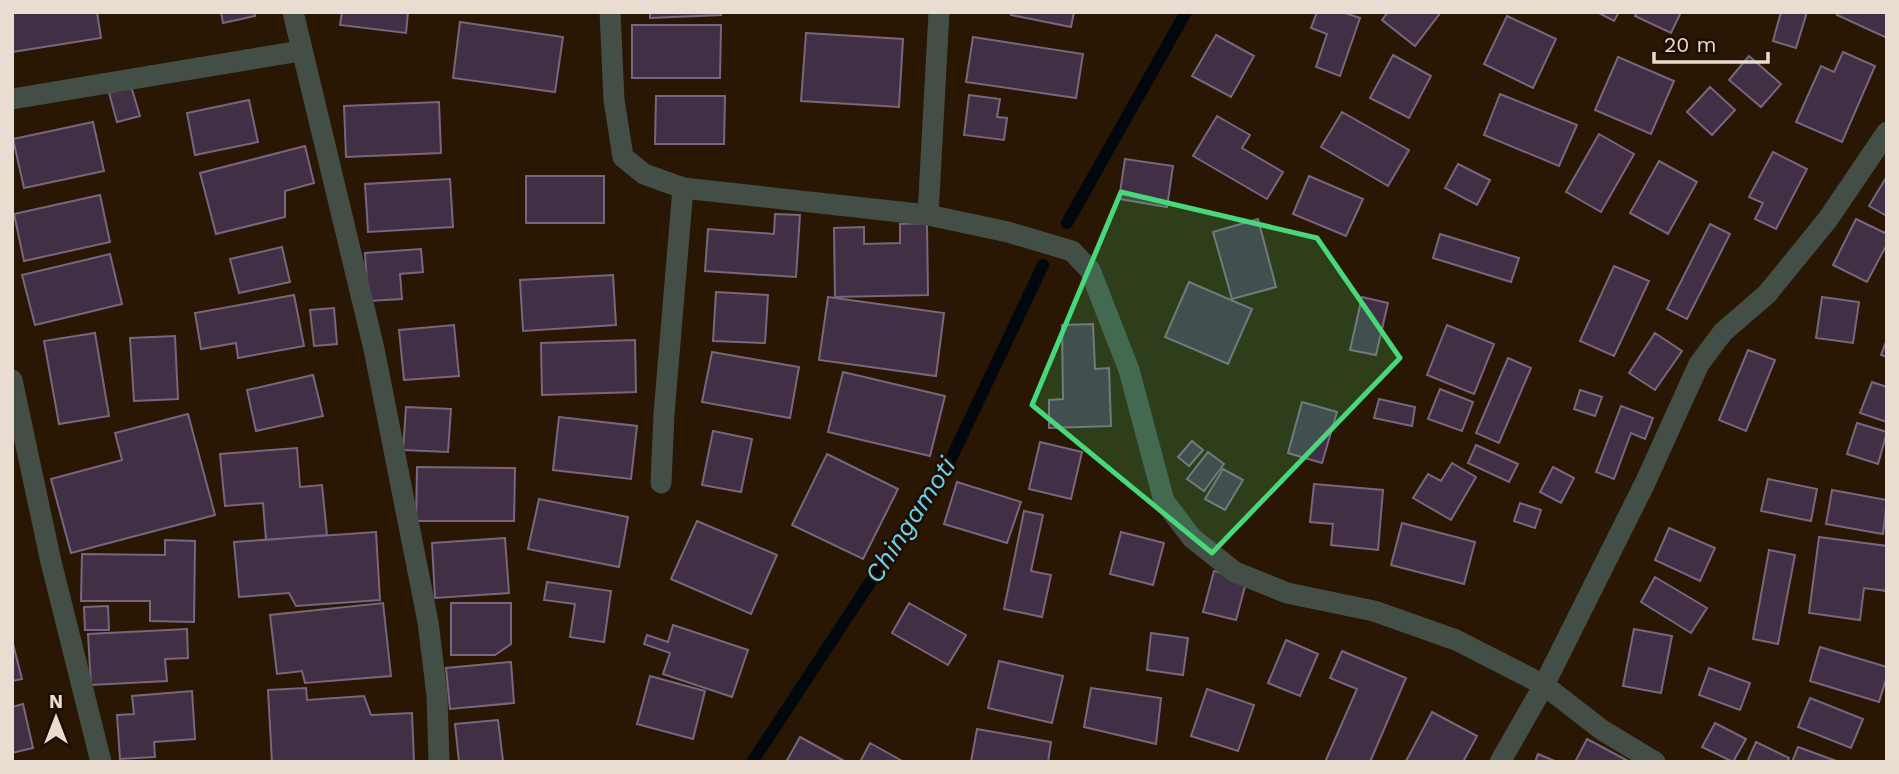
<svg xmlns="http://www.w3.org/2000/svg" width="1899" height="774" font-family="'Work Sans',sans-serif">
<rect width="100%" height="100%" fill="#291703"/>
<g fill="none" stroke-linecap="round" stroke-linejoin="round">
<path stroke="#00080d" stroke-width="12" d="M1067,223L1186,12
M752,762L950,461L1043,265"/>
</g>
<path fill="#402f45" stroke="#78667e" stroke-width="2" d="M12,12H97L101,38L12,52Z
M221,12H254L255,16L223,23Z
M342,12H408L406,33L340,25Z
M650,12H721V15L650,18Z
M1012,12H1074L1071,27L1011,15Z
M1317,12H1342L1360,18L1340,76L1316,67L1327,34L1311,28Z
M1388,12H1441L1415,46L1382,20Z
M1597,12H1619L1614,21Z
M1637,12H1681L1671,33L1635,16Z
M1781,12H1807L1796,48L1773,41Z
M1838,12H1887V38L1837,15Z
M1507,16L1556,39L1533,88L1484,64Z
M460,22L563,37L555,92L453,78Z
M632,25H721L720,78H632Z
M806,33L903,39L899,107L801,101Z
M1216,35L1254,56L1231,97L1192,76Z
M973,37L1083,54L1076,98L966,82Z
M1843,52L1875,66L1842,142L1796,122L1821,66L1834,72Z
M1393,55L1431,76L1409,118L1370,98Z
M1749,56L1781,84L1761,107L1729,80Z
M1618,57L1674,81L1651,134L1595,110Z
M131,86L140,116L117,122L109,93Z
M1710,87L1735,110L1712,135L1687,112Z
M1500,94L1577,125L1559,166L1484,135Z
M969,95L1000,99L997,117L1007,118L1004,140L964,135Z
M656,96H725L724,144H655Z
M249,100L258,142L195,155L187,113Z
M439,102L441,153L346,157L344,106Z
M1342,112L1409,150L1388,186L1321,147Z
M1217,116L1250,135L1242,148L1283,172L1267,199L1193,156Z
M93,122L104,171L24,188L13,139Z
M1599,134L1634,154L1601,212L1566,192Z
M305,146L314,183L285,191V217L216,234L200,173Z
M1773,152L1807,169L1776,229L1755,219L1763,203L1749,197Z
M1125,159L1173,166L1167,207L1119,199Z
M1659,161L1697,182L1668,234L1630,213Z
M1458,164L1490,180L1477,205L1445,188Z
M526,176H604V223H526Z
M1309,176L1363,199L1346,236L1293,214Z
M1887,176V216L1869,206Z
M450,179L453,227L368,232L365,184Z
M100,195L110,242L24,261L14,214Z
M775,214L800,215L796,277L705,271L708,229L774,234Z
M1258,219L1276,287L1232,299L1213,232Z
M1856,219L1887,234V244L1867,282L1833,265Z
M927,223L928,295L835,297L834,228L864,227V244L900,243V224Z
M1710,224L1730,234L1687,319L1667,309Z
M1440,234L1519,258L1511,282L1433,258Z
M282,247L290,282L239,293L230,259Z
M421,249L423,272L400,274L402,299L368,301L365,253Z
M110,254L122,304L35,325L22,275Z
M1614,266L1649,281L1614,356L1580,341Z
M613,275L616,325L523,331L520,280Z
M1189,282L1252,309L1228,364L1165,337Z
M716,292L768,295L765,343L713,341Z
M294,295L304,346L238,358L236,343L201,349L195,313Z
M828,297L944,313L936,376L819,360Z
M1362,297L1388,303L1376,355L1350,350Z
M1822,297L1859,302L1853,343L1816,338Z
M334,308L337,344L314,346L310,310Z
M1093,324L1095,369L1109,368L1111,426L1049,428V400L1063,399L1062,325Z
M454,325L459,376L404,380L399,330Z
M1447,325L1494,344L1474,394L1427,375Z
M95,333L109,416L59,424L44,341Z
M1655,333L1682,351L1655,390L1629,373Z
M175,336L178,399L134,401L130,338Z
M1887,339V357L1881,355Z
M635,340L636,392L542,395L541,343Z
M1748,350L1775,360L1746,431L1719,420Z
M712,352L799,367L790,418L702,402Z
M1508,358L1531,368L1499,443L1476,433Z
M843,372L945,396L930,456L828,432Z
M313,375L323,416L256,431L247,390Z
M1872,382L1887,387V422L1860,413Z
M1440,389L1473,402L1462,431L1428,419Z
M1580,390L1602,397L1595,416L1574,409Z
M1379,399L1415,407L1412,426L1374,418Z
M1302,402L1337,412L1322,463L1288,453Z
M1621,406L1653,418L1645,439L1631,433L1614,479L1596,472Z
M406,407L451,409L448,452L403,450Z
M188,414L215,515L71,553L51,479L122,460L115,433Z
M559,417L637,426L631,479L553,470Z
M1857,423L1887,432L1878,464L1847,454Z
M713,431L752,439L741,492L702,485Z
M1192,441L1203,450L1189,466L1178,457Z
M1040,442L1082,452L1071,499L1029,489Z
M1476,445L1518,464L1509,482L1468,463Z
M297,448L300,487L322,485L327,535L266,540L263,503L225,506L220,454Z
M1208,452L1224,464L1204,491L1187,479Z
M827,454L898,489L863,559L792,525Z
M1452,463L1476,477L1451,520L1413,498L1428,474L1441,481Z
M417,467L515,468L514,521H416Z
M1553,467L1574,478L1561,503L1540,492Z
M1223,469L1243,480L1225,510L1205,499Z
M1768,479L1817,489L1811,521L1761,511Z
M957,482L1021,502L1007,543L944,524Z
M1314,484L1383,490L1378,550L1331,545L1333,524L1310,522Z
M1832,490L1887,500L1883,534L1826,524Z
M539,499L628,517L619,567L528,549Z
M1520,503L1541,510L1535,528L1514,521Z
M1024,511L1043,515L1031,571L1051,575L1042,617L1004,609Z
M697,521L777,555L751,614L671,579Z
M1402,523L1475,542L1464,584L1391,565Z
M1669,528L1715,548L1700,581L1655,560Z
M376,532L380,600L296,606L289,593L239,597L234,542Z
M1121,532L1164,543L1153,585L1110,574Z
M1819,537L1887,546V591L1864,588L1860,620L1809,613Z
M505,538L509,593L435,598L432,543Z
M165,540L195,541L194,622L150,621V601H81L82,554L165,555Z
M1769,550L1795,555L1778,644L1753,639Z
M1214,571L1247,579L1236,620L1203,612Z
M1655,577L1707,608L1691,633L1641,602Z
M547,582L611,591L604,642L570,637L575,604L544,600Z
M383,603L391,676L305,683L302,671L277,674L270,615Z
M451,603H511V644L495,655H451Z
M909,603L966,635L948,665L892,633Z
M108,606L109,630H85L84,607Z
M673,625L748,650L732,697L663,674L670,653L644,644L647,635L668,642Z
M187,629L188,658L165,659L167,681L91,685L88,634Z
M1634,629L1672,636L1661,693L1623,686Z
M1151,633L1188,638L1183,675L1147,670Z
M12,640L22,679L12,681Z
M1286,640L1318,654L1300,696L1268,683Z
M1820,647L1887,667V676L1879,702L1810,681Z
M1342,651L1406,678L1370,762H1325L1357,689L1330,678Z
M999,661L1063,676L1052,723L988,708Z
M511,662L514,703L450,709L446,668Z
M1709,668L1750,683L1740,710L1699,695Z
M650,676L705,691L693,739L637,724Z
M306,688L307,700L364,696L371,715L412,713L414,762H272L268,690Z
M1091,688L1161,698L1156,744L1084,727Z
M1207,689L1254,705L1238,751L1191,736Z
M192,691L195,739L154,742L155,757L120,759L117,715L134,714L132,696Z
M1810,698L1863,719L1851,748L1798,727Z
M23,704L33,748L12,753V707Z
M1432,712L1477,736L1463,762L1406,761Z
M498,720L503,761L459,762L455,724Z
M1715,723L1746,739L1733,762L1702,747Z
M977,729L1051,742L1048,762H971Z
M800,737L846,762H786Z
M1587,739L1630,762H1575Z
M1756,742L1789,758L1787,762H1747Z
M870,743L904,762H860Z
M1798,747L1839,762H1792Z
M1538,754L1557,762H1535Z"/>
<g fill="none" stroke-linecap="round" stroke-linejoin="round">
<path stroke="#434f46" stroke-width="21" d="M293,12L374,349L428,622L437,695L439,762
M610,12L614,100L623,157L644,174L683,188L928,215L1008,232L1072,251L1090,270L1129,370L1164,501L1192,538L1235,572L1287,593L1374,611L1456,640L1544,685L1602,730L1655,762
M12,99L300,51
M928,215L939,12
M12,380L51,562L101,762
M661,483L664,414L683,188
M1500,762L1544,685L1645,483L1699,364L1723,332L1767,294L1828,219L1887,132"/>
</g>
<path fill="#48d779" fill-opacity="0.2" stroke="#48d779" stroke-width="5" stroke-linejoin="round" d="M1121,192L1317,238L1400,358L1212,553L1032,405Z"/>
<g text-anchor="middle" stroke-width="5" stroke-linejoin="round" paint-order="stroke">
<g font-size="26" font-style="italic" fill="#6bd2ef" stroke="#1f0e00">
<text transform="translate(910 520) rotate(-57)" y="9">Chingamoti</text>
</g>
</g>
<rect width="1899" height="774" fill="none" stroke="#e9dcd0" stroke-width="28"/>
<g transform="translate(56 718)" stroke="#1f0e00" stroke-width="5" paint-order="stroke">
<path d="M0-5L12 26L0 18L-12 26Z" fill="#e9dcd0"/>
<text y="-10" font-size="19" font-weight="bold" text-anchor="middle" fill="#e9dcd0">N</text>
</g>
<path d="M1654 52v10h114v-10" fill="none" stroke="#e9dcd0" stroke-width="3.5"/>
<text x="1664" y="52" font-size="21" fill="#e9dcd0" stroke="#1f0e00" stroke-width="5" paint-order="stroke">20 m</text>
</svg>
